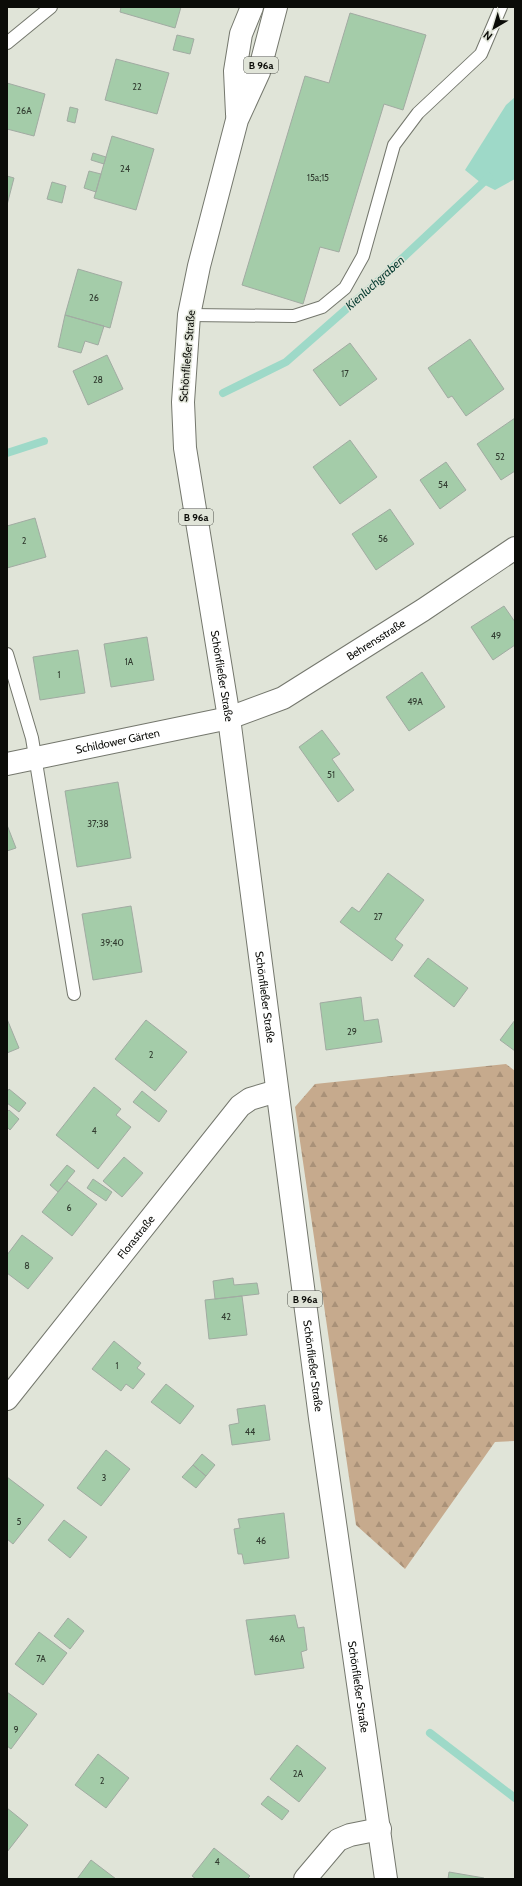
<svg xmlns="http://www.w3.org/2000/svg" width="522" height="1886" font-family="Cabin,sans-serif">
<defs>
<pattern id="forest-firs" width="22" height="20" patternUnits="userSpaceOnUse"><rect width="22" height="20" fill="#c6aa8d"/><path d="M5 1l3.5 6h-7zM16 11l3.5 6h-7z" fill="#a99178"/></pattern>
</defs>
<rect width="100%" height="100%" fill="#e0e4d8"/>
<path fill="url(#forest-firs)" d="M506,1064L515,1071V1441L495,1442L405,1569L356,1525L295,1107L315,1084Z"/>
<path fill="#9ed9c8" d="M515,97V179L495,190L481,183L465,170L506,105Z"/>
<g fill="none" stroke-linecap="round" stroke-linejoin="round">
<path stroke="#9ed9c8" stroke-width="8" d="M223,393L286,362L376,283L489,177
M7,453L44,441
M430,1733L515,1798"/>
</g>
<path fill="#a4cca9" stroke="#a1aba2" d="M121,7H181L175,28L120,12Z
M350,13L426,35L403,110L384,104L339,252L320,247L303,304L242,285L305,76L329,83Z
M177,35L194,39L190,54L173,50Z
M116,59L169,73L157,114L105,100Z
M7,83L45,94L34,136L7,129Z
M70,107L78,109L75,123L67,121Z
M112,136L154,149L136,210L94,198Z
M93,153L106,157L104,164L91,160Z
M89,171L101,174L96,192L84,188Z
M7,176L14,178L7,205Z
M52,182L66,186L62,203L47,199Z
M78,269L122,282L110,328L65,315Z
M65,315L104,326L98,345L85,341L81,353L58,347Z
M470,339L504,389L466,416L452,396L448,398L428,368Z
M350,343L377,379L340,406L313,370Z
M107,355L123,389L88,405L73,371Z
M515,418V471L501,480L477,444Z
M350,440L377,477L340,504L313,467Z
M446,462L466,490L440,509L420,480Z
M390,509L414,544L376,570L352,534Z
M35,518L46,557L7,568V526Z
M504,606L515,622V645L493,660L471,627Z
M147,637L154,680L111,687L104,644Z
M78,650L85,693L40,700L33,657Z
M422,672L445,707L409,731L386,697Z
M322,730L340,754L332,759L354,790L338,802L299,747Z
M118,782L131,858L77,867L65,791Z
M7,825L16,848L7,851Z
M388,873L424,900L395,939L403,945L392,961L340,922L352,907L359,912Z
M131,906L142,972L93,980L82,914Z
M428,958L468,988L454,1007L414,976Z
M361,997L364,1021L378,1019L382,1042L326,1050L320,1003Z
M7,1019L19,1048L7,1053Z
M146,1020L187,1052L155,1091L115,1059Z
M515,1020V1051L500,1040Z
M94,1087L121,1109L116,1115L131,1127L98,1169L56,1135Z
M9,1089L26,1103L19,1112L7,1103V1092Z
M142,1091L167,1111L159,1122L133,1102Z
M9,1110L19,1119L10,1130L7,1127V1112Z
M124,1157L143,1173L122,1197L103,1181Z
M67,1165L75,1171L58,1192L50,1185Z
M93,1179L112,1192L106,1201L87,1188Z
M67,1181L97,1204L72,1236L42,1212Z
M22,1235L53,1258L28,1289L7,1273V1255Z
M233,1278L234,1285L257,1283L259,1294L215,1299L213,1281Z
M242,1296L247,1335L209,1339L205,1300Z
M114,1341L141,1363L137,1368L145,1374L133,1389L126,1384L121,1391L92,1369Z
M166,1384L194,1406L180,1424L151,1402Z
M265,1405L270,1440L232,1445L229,1425L239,1423L237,1409Z
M106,1450L130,1469L101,1506L77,1488Z
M202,1454L215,1465L206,1476L193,1465Z
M193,1465L206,1476L196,1488L182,1477Z
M7,1477L44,1505L13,1544L7,1539Z
M284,1513L289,1558L244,1564L242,1554H238L234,1529L240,1528L238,1519Z
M64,1520L87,1537L70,1558L48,1540Z
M295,1615L298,1628L304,1627L307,1650L301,1652L304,1668L255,1675L246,1620Z
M68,1618L84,1631L70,1649L54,1636Z
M39,1632L67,1653L43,1685L15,1664Z
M7,1692L37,1714L11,1749L7,1746Z
M297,1745L326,1768L299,1802L270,1779Z
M98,1754L129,1778L106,1808L75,1785Z
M268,1796L289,1811L282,1820L261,1804Z
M7,1808L28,1825L7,1852Z
M214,1848L250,1876L247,1879H196L192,1876Z
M91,1860L116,1879H77Z
M449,1872L484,1878V1879H448Z"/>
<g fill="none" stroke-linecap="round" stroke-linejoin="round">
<g stroke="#74776d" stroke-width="14">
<path id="service" d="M7,43L51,7
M189,315L294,316L322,307L345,288L363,256L394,145L418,113L481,54L501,7
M7,654L32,738L74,994"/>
</g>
<g stroke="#74776d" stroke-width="24">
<g id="minor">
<path id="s1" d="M7,764L229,718L283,698L423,610L515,548"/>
<path id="s2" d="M7,1399L240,1106L250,1099L277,1091"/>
<path d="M305,1879L338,1840L350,1835L380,1829"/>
</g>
</g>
<g stroke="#74776d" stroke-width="24">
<g id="primary">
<path id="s3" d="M276,7L259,72L237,120L199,266L189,315L183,402L185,448L229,718L320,1418L386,1879"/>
<path d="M237,114L235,71L241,34L252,7"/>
</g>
</g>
<use href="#service" stroke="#fff" stroke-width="12"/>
<use href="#minor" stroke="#fff" stroke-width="22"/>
<use href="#primary" stroke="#fff" stroke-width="22"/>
</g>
<g text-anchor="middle" stroke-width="3" stroke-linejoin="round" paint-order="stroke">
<g font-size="9" fill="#313c30">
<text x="137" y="90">22</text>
<text x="24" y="114">26A</text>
<text x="125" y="172">24</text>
<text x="318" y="181">15a;15</text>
<text x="94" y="301">26</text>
<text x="345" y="377">17</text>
<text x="98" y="383">28</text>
<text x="500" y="460">52</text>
<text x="443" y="488">54</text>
<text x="383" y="542">56</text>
<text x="24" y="544">2</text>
<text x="496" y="639">49</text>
<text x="129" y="665">1A</text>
<text x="59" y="678">1</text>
<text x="415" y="705">49A</text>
<text x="331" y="778">51</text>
<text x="98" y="827">37;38</text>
<text x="378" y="920">27</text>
<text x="112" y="946">39;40</text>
<text x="352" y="1035">29</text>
<text x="151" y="1058">2</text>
<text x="94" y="1134">4</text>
<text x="69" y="1211">6</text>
<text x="27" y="1269">8</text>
<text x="226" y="1320">42</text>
<text x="117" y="1369">1</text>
<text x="250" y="1435">44</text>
<text x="104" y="1481">3</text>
<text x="19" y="1525">5</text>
<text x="261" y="1544">46</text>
<text x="277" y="1642">46A</text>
<text x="41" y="1662">7A</text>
<text x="16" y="1733">9</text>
<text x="298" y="1777">2A</text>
<text x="102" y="1784">2</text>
<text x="217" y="1865">4</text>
</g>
<g fill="#e0e4d8" stroke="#4b4d46" stroke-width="1">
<rect x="244" y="57" width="34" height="16" rx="3"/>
<rect x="179" y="509" width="34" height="16" rx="3"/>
<rect x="288" y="1291" width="34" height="16" rx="3"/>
</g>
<g font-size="10" font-weight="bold" fill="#0b0c08">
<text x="261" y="69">B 96a</text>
<text x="196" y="521">B 96a</text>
<text x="305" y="1303">B 96a</text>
</g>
<g font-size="11" fill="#0b0c08" stroke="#e0e4d8">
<text transform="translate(187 356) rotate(-85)" y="4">Schönfließer Straße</text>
<text dy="4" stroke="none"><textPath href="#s1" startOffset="394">Behrensstraße</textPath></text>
<text dy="4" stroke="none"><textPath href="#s3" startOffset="685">Schönfließer Straße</textPath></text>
<text dy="4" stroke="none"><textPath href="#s1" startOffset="113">Schildower Gärten</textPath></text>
<text dy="4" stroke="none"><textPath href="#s3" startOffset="1009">Schönfließer Straße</textPath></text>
<text dy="4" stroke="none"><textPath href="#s2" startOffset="207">Florastraße</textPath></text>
<text dy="4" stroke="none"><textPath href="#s3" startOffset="1381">Schönfließer Straße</textPath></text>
<text dy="4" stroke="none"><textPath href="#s3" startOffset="1705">Schönfließer Straße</textPath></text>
</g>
<g font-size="12" font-style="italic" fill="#063c31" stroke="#e0e4d8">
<text transform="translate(375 283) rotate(-42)" y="4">Kienluchgraben</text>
</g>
</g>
<rect width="522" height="1886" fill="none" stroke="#0b0c08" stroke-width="16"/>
<g transform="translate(494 28) rotate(218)" stroke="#e0e4d8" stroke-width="3" paint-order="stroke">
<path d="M0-3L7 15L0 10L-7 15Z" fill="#0b0c08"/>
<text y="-6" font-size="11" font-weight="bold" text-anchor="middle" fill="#0b0c08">N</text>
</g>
</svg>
